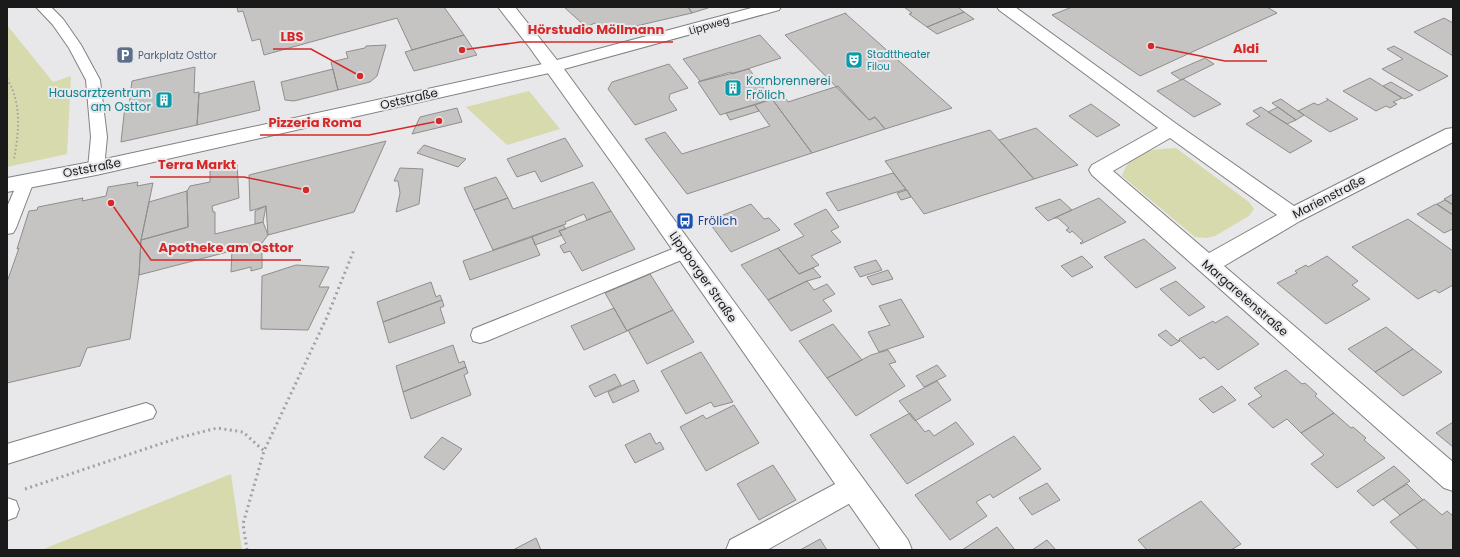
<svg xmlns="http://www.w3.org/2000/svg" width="1460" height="557" font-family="Poppins,sans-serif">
<rect width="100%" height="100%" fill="#e8e8eb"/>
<path fill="#d7daac" d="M7,25L53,82L71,76L67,154L7,167Z
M529,91L560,129L507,145L466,107Z
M1176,148L1249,202L1254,209L1249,216L1215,236L1207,238L1195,237L1122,176C1130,150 1153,149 1176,148Z
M231,474L242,550H41Z"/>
<path fill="#c6c4c2" stroke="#908e8c" d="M237,7H444L464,35L412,50L397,18L264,55L260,39L252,41L243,11L238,12Z
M564,7H688L692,13L606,33L595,23L586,27Z
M688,7H711L692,13Z
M904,7H958L964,12L927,27L909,14L912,13Z
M1072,7H1267L1277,13L1140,76L1052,15Z
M964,12L974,19L937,34L927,27Z
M846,13V14L952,108L885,129L875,117L869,120L785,35Z
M1444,18L1453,23V56L1414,32Z
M464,35L477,55L414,71L405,52Z
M760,35L781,58L732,74L731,72L700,81L683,59Z
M386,45L377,76L370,82L338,90L331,62L348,58L346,52L365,48L366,46Z
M1394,46L1448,76L1419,91L1382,69L1403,59L1387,49Z
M1205,58L1214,64L1181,80L1171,73Z
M669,64L688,88L670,94L669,99L677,110L635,125L608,89L612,82Z
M195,67L194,93L199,92L197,125L121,142L125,106L129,105L132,81Z
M333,69L338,90L294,101L285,100L281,82Z
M749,69L772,99L720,115L698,82Z
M1370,78L1402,98L1393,102L1397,104L1390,108L1386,106L1376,111L1343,91Z
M1183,79L1221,104L1194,117L1157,91Z
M254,81L260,110L197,125L199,94Z
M1391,82L1413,95L1404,99L1383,86Z
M838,86L869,120L875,117L885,129L812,153L772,99L784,96L788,102Z
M1326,98L1358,119L1330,132L1298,111L1314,103L1318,105L1328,100Z
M772,99L812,153L687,194L645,139L665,132L682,154L770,126L755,105Z
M1281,99L1298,111L1304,115L1296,120L1272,103Z
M1091,104L1120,125L1097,137L1069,116Z
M755,105L759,111L730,120L726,113Z
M1261,107L1287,124L1312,141L1290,153L1246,124L1260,116L1253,111Z
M1278,107L1296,120L1287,124L1268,112Z
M457,108L462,122L412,134L420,117Z
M1036,128L1078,165L1034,179L999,140Z
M990,130L1034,179L924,214L885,161Z
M565,138L583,166L541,182L535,171L517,177L507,159Z
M386,141L354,212L268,235L266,206L250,211L249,175Z
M424,145L466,159L458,167L417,153Z
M237,164L239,198L212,206L213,212H215V234L263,222L268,235L262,243L139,275L141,240L188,227L187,191L190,186L210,182V171Z
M400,168L423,169L419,204L396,212L400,193L398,181H394Z
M893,173L906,189L838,211L826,193Z
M496,177L508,198L474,210L464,188Z
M138,182L137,186L153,183L141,240L139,275L130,339L87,348L80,366L7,383V282L19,248L17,249L29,211L37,210L38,207L83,198L82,201L106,196L108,187Z
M593,182L611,211L587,220L584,214L565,222L566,224L493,250L474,210L508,198L513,209Z
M907,190L911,197L901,200L897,193Z
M187,191L188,227L141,240L149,202Z
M1453,194V205L1444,199Z
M1099,198L1126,222L1081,244L1080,243L1083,241L1072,231L1070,233L1066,230L1069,228L1058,218H1054Z
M1060,199L1072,210L1048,221L1035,208Z
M1445,200L1453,205V215L1437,204Z
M751,204L764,219L769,218L780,230L731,252L708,221Z
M1436,204L1453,215V229L1444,233L1417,214Z
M266,206L263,222L255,224V211Z
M826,209L839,227L831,231L841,242L811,256L819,265L799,274L778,248L804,236L794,224Z
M611,211L635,249L582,271L570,251L564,253L560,246L566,243L559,231Z
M1408,219L1453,251V285L1439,293L1435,290L1418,299L1352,247Z
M563,225L566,229L559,231L562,235L535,245L532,237Z
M532,237L540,255L470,280L463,261Z
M1144,239L1176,268L1136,288L1104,257Z
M262,243V268L251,271V267L231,272L232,250Z
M778,248L799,274L813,268L821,277L807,281L768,300L741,265Z
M1082,256L1093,267L1072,277L1061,266Z
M1327,256L1358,281L1352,285L1370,299L1326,324L1277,283L1297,273L1295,271L1306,265L1308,267Z
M876,260L882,270L860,277L854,267Z
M296,265L329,267L319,287H329L308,330L261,329L262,276Z
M888,270L893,279L872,285L867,277Z
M650,274L673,310L627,331L605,293Z
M807,281L814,290L827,284L835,294L823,300L832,311L791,331L768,300Z
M1176,281L1205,307L1189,316L1160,289Z
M431,282L436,297L440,295L442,300L383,322L377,302Z
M901,299L924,337L879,352L868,332L890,325L879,306Z
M442,300L444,306L440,308L445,323L389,343L383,322Z
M614,308L627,331L584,350L571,326Z
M673,310L694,342L647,364L628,330Z
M1227,316L1259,344L1218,370L1204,357L1200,359L1179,339L1213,321L1215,323Z
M833,324L862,360L827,378L799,341Z
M1386,327L1413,349L1375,372L1348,349Z
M1166,330L1177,340L1180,341L1171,346L1158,335Z
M453,345L459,363L464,361L466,367L403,392L396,366Z
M1413,349L1442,372L1403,396L1375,372Z
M888,350L896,362L889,364L905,386L856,416L827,378L871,355Z
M701,352L733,402L714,407L711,402L686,414L661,371Z
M937,365L946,376L924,387L916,376Z
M466,367L468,373L464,375L471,395L411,419L403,392Z
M1286,370L1302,384L1305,383L1317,394L1315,396L1334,413L1301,433L1287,419L1273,428L1248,404L1262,396L1254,388Z
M615,374L621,385L595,397L589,386Z
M634,380L639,391L613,403L608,392Z
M937,381L951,400L915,421L899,401Z
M1222,386L1236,400L1213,413L1199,399Z
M734,405L759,443L706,471L680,427L703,415L706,419Z
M910,413L925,432L929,430L934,436L956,422L974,444L907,484L870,435Z
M1334,413L1351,428L1353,427L1366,438L1364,440L1385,458L1337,488L1311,464L1324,455L1301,433Z
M1453,422V447L1436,433Z
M650,433L656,444L660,442L664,449L635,463L625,445Z
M1014,436L1041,469L993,498L990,494L976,502L987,516L950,540L915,495Z
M442,437L462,449L444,470L424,457Z
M773,465L796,500L759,520L737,484Z
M1394,466L1410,481L1373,506L1357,491Z
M1047,483L1060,500L1032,515L1019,498Z
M1407,484L1423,500L1400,515L1383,499Z
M1424,499L1442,515L1447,511L1453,516V550H1419L1390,522Z
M1201,501L1241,544L1231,550H1147L1138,540Z
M997,527L1015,550H962Z
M536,538L541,550H513Z
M820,539L827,550H800Z
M1047,540L1056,550H1032Z"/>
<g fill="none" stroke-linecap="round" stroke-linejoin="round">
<g stroke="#808183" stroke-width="2">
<path id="lane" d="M36,7H51L63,19L81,45L100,80L107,137L104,168L102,172L96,174L90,172L88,168L91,137L86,80L69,48L53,25Z
M26,175L32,177L34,181L16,228L13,233L7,234V207L20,177Z
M685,244L691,246L694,251L691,256L487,341L480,343L473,341L471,335L473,329Z
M146,403L153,406L156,412L153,418L7,464V444Z
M7,498L16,501L19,509L16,517L8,520Z"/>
</g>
<g stroke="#808183" stroke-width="2">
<path id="street" d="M997,7H1015L1178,125L1294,206L1446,129L1453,128V142L1300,221L1224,266L1453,462V491L1444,488L1092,175L1089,170L1092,165L1158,128L999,10ZM1170,138L1277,215L1209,253L1113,171Z
M552,62L558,63L561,67L558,71L96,175L7,192V178L96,161Z
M852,475L861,479L865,488L861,497L767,550H726L730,540Z"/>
</g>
<g stroke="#808183" stroke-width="2">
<path id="secondary" d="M498,7H515L557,60L755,7H781L779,10L564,69L908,540L912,550H881L619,173L530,48Z"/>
</g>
<path stroke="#a1a1a3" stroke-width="2" stroke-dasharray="1.5 2.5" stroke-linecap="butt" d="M7,79C22,103 19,132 14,159"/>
<path stroke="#a1a1a3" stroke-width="3" stroke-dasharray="2 3.5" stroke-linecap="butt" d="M25,489L178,438L217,428L243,432L264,451
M247,550L243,524L264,451L327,317L354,250"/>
<use href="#lane" fill="#fff" fill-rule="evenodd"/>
<use href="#street" fill="#fff" fill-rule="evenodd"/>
<use href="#secondary" fill="#fff" fill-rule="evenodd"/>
</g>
<defs>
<g id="parking-square" transform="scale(0.9)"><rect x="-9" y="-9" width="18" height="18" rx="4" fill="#5c6f8a" stroke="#e8e8eb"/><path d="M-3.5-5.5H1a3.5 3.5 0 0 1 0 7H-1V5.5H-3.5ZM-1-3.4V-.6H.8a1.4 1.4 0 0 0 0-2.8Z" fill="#fff"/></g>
<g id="theatre-square" transform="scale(0.9)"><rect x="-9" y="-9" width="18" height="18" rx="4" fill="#0f9aa8" stroke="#e8e8eb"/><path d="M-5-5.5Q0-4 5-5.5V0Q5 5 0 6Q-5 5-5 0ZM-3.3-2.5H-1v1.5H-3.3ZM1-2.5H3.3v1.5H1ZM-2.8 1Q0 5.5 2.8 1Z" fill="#fff"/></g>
<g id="building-square" transform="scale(0.9)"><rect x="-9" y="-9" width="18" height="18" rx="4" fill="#0f9aa8" stroke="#e8e8eb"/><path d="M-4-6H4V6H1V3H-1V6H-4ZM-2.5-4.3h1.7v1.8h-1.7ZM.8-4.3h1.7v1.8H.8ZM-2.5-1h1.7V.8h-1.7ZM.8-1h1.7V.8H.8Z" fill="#fff"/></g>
<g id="bus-square" transform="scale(0.9)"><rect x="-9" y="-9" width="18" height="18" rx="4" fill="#1a4fb4" stroke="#e8e8eb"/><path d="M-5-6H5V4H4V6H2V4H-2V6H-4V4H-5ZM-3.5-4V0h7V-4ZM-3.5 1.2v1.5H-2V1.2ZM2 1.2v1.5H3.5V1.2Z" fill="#fff"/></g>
</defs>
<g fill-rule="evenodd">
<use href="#parking-square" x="125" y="55"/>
<use href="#theatre-square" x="854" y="60"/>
<use href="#building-square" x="733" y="88"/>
<use href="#building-square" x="164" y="100"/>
<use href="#bus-square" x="685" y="221"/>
</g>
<g text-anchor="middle" stroke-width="4" stroke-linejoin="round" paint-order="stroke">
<g font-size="10" fill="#1a1a1b" stroke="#e8e8eb">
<text transform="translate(709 25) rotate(-16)" y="4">Lippweg</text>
</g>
<g font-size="10" fill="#0d838f" stroke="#e8e8eb" text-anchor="start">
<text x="867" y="58">Stadttheater<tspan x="867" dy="12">Filou</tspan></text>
</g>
<g font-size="10" fill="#4e5e75" stroke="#e8e8eb" text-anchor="start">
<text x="138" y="59">Parkplatz Osttor</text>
</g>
<g font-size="12" fill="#0d838f" stroke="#e8e8eb" text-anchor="start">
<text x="746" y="85">Kornbrennerei<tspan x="746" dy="14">Frölich</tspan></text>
<text x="151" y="97" text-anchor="end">Hausarztzentrum<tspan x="151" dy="14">am Osttor</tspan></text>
</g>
<g font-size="12" fill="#1a1a1b" stroke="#e8e8eb">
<text transform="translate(409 99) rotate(-13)" y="4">Oststraße</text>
<text transform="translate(92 168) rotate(-11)" y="4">Oststraße</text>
<text transform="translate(1329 197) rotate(-27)" y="4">Marienstraße</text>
<text transform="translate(703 277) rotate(55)" y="4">Lippborger Straße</text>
<text transform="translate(1245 298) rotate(41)" y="4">Margaretenstraße</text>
</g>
<g font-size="12" fill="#164399" stroke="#e8e8eb" text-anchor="start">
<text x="698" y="225">Frölich</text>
</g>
</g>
<path fill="none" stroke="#d62828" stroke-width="1.5" d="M462 50L520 42H673M360 76L311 49H273M1151 46L1225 61H1267M439 121L369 135H260M306 190L244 177H150M111 203L151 260H301"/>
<g fill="#d62828" stroke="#e8e8eb" stroke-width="1.5">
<circle cx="462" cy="50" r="4"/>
<circle cx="360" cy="76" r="4"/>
<circle cx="1151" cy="46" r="4"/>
<circle cx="439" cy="121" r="4"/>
<circle cx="306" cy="190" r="4"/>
<circle cx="111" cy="203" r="4"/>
</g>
<g font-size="13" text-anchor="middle" font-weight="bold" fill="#d62828" stroke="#e8e8eb" stroke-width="4" stroke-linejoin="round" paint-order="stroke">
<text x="596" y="34">Hörstudio Möllmann</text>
<text x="292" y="41">LBS</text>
<text x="1246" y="53">Aldi</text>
<text x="315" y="127">Pizzeria Roma</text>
<text x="197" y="169">Terra Markt</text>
<text x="226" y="252">Apotheke am Osttor</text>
</g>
<rect width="1460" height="557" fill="none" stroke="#1a1a1b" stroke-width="16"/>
</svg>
